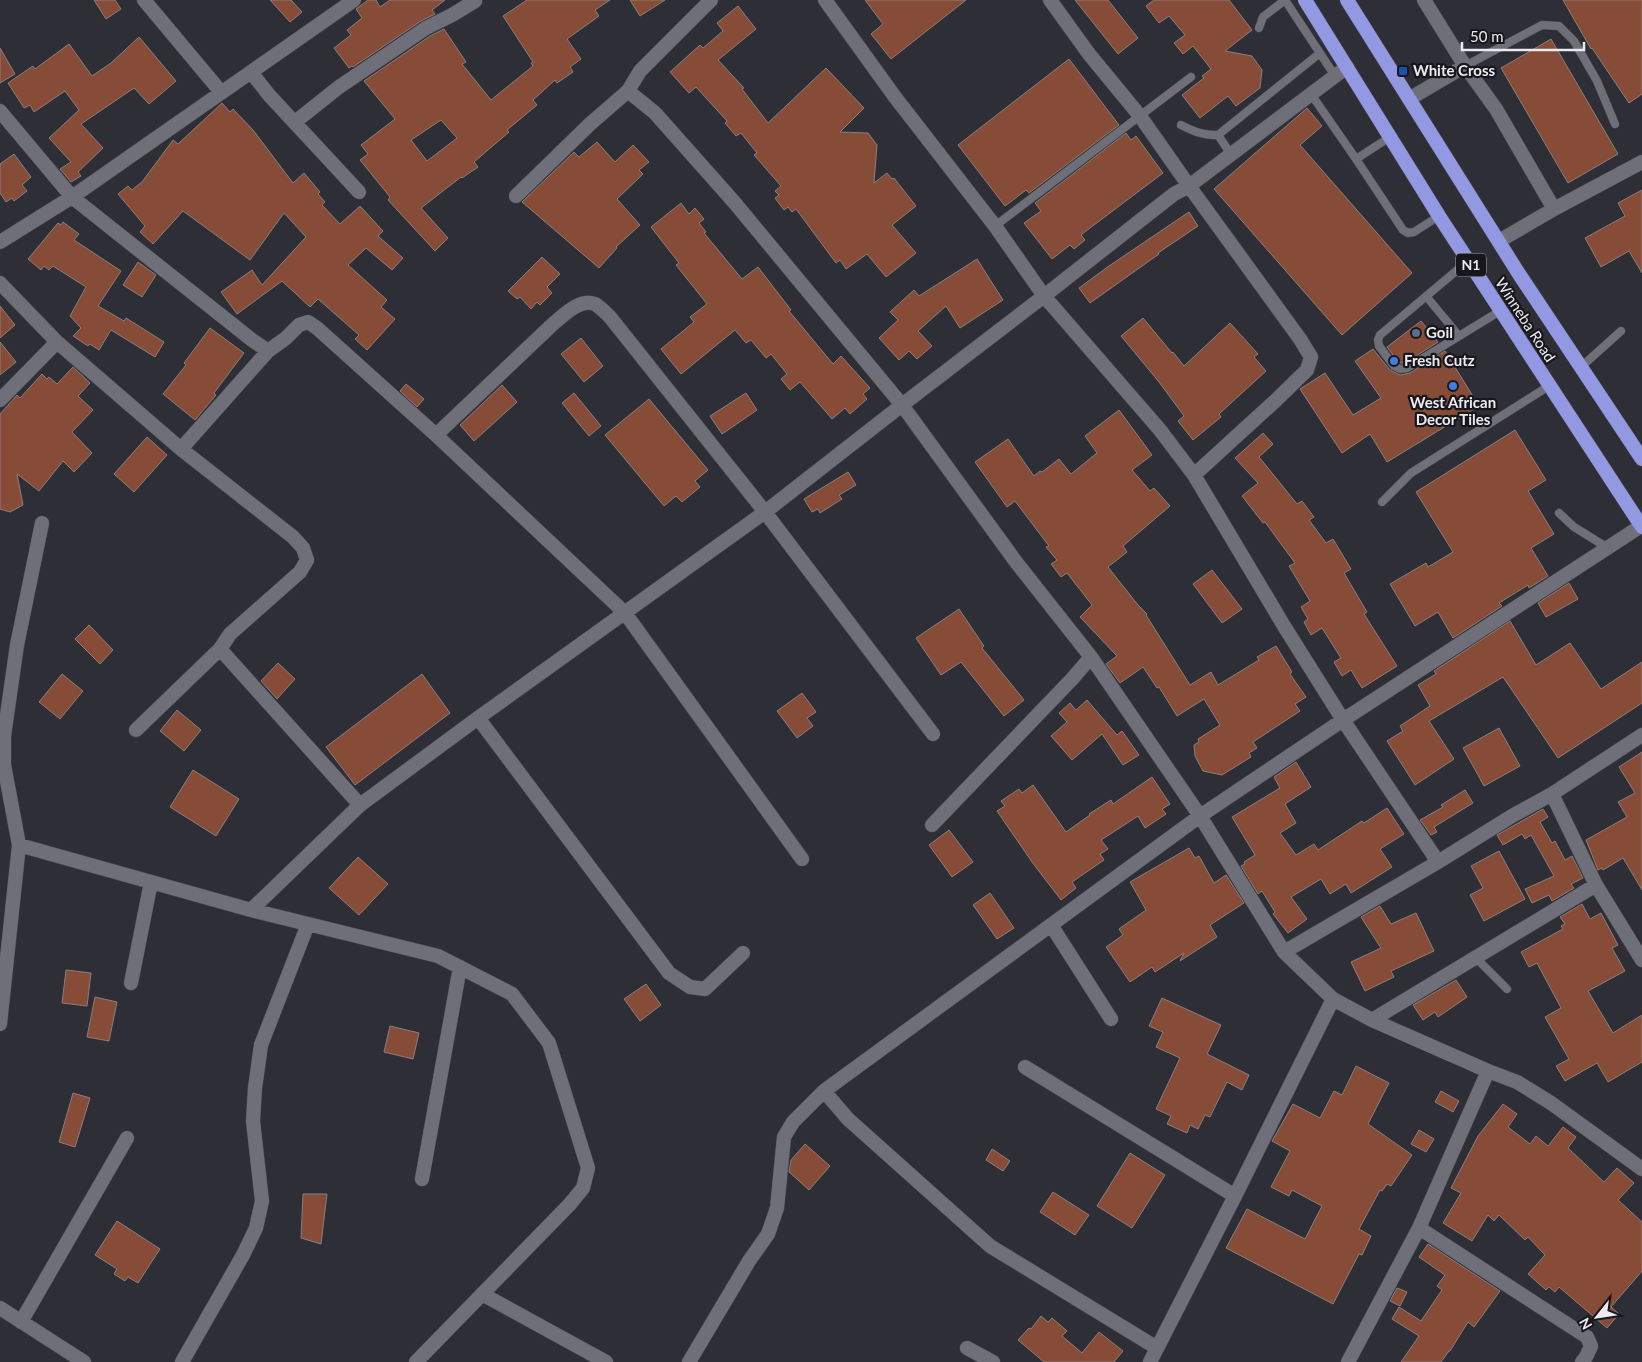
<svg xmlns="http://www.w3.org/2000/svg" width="1642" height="1362" font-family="Lato,sans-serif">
<rect width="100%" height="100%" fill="#2e2e37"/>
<path fill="#874c38" stroke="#8b7f7b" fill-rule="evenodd" d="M94,0H115L121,9L106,19Z
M270,0H291L302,12L290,22Z
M368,0H376L380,7L390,0H445L432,10L435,14L421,21L353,67L352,66L349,68L334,48L351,35L347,30L362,18L356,9Z
M527,0H610L595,10L599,16L567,39L581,59L570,67L573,72L557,83L555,80L533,100L537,105L507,130L509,132L474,162L478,167L462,178L461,177L421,208L448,238L435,251L388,200L390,197L360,160L368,154L361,145L395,119L364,81L430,36L444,29L466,62L462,64L491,100L533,66L531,63L533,62L503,16ZM441,120L457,138L427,161L411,140Z
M630,0H665L640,16Z
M865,0H966L891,59L871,34L883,24Z
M1075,0H1108L1138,38L1118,54Z
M1154,0H1229L1252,30L1225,51L1252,56L1262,70L1260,88L1236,106L1228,96L1200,118L1182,95L1204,78L1202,76L1211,69L1193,46L1183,54L1174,43L1185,35L1169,16L1159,23L1146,6Z
M1563,0H1642V94L1629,103L1592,48L1591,49Z
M738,6L756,29L718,60L744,88L742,89L768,123L826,68L864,108L840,132L868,133L877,145L874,183L887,173L892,179L894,178L916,206L892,225L916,253L886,277L867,254L846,269L840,260L836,263L796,209L792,212L788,207L784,210L775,198L779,195L775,191L781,186L754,155L757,153L741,133L736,136L725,123L727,121L696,87L689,93L670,72L700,45L703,48L723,31L717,23Z
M139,37L176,81L149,104L134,88L81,124L103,148L78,172L81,176L71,182L60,169L71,162L49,138L79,110L65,91L34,112L30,105L24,108L8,83L33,66L35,69L69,44L92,76L111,63Z
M1551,39L1618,154L1568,183L1501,68Z
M0,48L15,74L0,83Z
M1069,59L1119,125L1029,193L1026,190L1005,206L958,145Z
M222,103L230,112L233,109L253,130L293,183L304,173L320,192L318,194L325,202L322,205L340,224L360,206L383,231L378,236L403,258L392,270L366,248L348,265L387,300L381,307L395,319L367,350L355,339L359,335L318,299L310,307L282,281L237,314L221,292L252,270L262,285L306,237L284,213L250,260L183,211L153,244L140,232L145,226L118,194L128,186L132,190L142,182L173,140L178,144Z
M1307,108L1322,126L1300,145L1412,273L1342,335L1214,189Z
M1126,133L1131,140L1136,136L1163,173L1086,231L1081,235L1085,240L1074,249L1070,245L1052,259L1024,223L1041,211L1035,203Z
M597,142L615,162L633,145L649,162L639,170L643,174L617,199L640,225L616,247L617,248L599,268L522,202L574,152L579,157Z
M14,154L31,177L22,185L27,191L14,201L12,198L6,202L0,193V164Z
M1642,190V273L1629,251L1601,267L1585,238L1625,216L1618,203Z
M681,203L689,214L695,208L704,219L699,223L706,232L704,233L742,279L758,267L791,310L789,311L833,364L841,356L870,388L863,394L867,399L850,414L845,408L832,419L800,382L790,390L781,379L787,374L771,354L766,358L751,340L746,343L735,330L681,374L661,349L694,322L690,317L707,304L676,265L679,263L651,227Z
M1189,212L1198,226L1158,253L1159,254L1090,303L1079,288L1109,266Z
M63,222L79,234L74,240L121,271L98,306L124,321L126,318L164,342L155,357L111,330L99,350L90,344L88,346L73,336L81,328L70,316L86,287L53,266L49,270L44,266L41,270L28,259L58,223L61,225Z
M542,257L560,274L547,287L552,293L540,305L537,302L531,309L520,297L517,299L508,291Z
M977,259L1003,300L960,328L946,306L918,331L932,346L917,359L909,351L899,360L879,338L898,320L890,312L914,290L919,296Z
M138,262L156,275L142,297L123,285Z
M0,306L15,325L0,338Z
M1143,318L1172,353L1173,352L1184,366L1230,323L1258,354L1254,357L1266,371L1219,414L1221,417L1193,440L1178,421L1184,416L1159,382L1121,336Z
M1421,321L1438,342L1405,363H1401L1398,362L1387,347Z
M210,328L244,353L214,393L216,395L195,420L163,394L186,365L184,363Z
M581,338L603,366L584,382L561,354Z
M0,342L16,362L0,375Z
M1373,349L1390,370L1400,375L1410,373L1445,351L1479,406L1387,462L1370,434L1342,453L1300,389L1325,373L1353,415L1381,398L1355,361Z
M73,367L90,383L78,396L93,410L72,432L92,453L74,472L63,461L39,491L17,474L23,505L10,512L0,509V414L17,395L20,398L42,374L47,379L49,377L57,384Z
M406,384L424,399L417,407L400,391Z
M502,385L517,402L474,441L460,425Z
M574,393L601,426L589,436L562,403Z
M746,393L757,410L722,434L710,416Z
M649,399L708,470L695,481L700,487L682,502L676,496L664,506L605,435Z
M1119,410L1152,455L1132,470L1150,491L1154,488L1170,506L1123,546L1127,552L1108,567L1138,605L1147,614L1146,615L1190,685L1211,672L1218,685L1259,660L1257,657L1276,646L1292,672L1290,674L1306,697L1295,704L1300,711L1253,742L1257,748L1249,753L1251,757L1222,775L1203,771L1195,756L1194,745L1199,742L1198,739L1220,725L1204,699L1177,716L1159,687L1157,688L1143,667L1120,683L1106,664L1117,656L1080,617L1092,605L1067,573L1061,577L1051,564L1057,560L1046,547L1049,546L1015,501L1007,507L975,462L1008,439L1034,476L1040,471L1042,472L1059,459L1071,474L1097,453L1085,436Z
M1515,430L1546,480L1528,491L1554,534L1531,548L1548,576L1529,588L1528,585L1499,603L1502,606L1453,638L1438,612L1415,626L1390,584L1426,563L1428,567L1453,552L1416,492Z
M1263,433L1273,444L1259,457L1297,504L1302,501L1314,517L1309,520L1326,543L1333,539L1351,569L1344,573L1367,612L1364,614L1397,666L1362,688L1351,670L1342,676L1334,662L1341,658L1322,628L1311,635L1304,622L1308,619L1301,607L1310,601L1289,566L1295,563L1265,522L1263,523L1242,496L1258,483L1235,458Z
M147,437L167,455L134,492L114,474Z
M848,472L856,485L839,495L842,499L820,513L818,509L812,512L804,499Z
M1212,570L1242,609L1222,623L1193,584Z
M1569,583L1578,599L1546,617L1538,603Z
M959,609L984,646L982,648L1024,700L1004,716L961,662L941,675L916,638Z
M1510,621L1536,665L1570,643L1601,689L1642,662V703L1558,758L1503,677L1429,721L1454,759L1415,785L1387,741L1403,731L1400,726L1430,706L1418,685L1436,674L1434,671Z
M89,625L113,650L100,664L75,639Z
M278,663L295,679L277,699L261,681Z
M62,674L83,691L60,719L39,702Z
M422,674L450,713L355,785L326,747Z
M802,693L816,712L807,718L813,726L797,738L777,711Z
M1087,700L1117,735L1122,731L1139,755L1123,765L1102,734L1072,760L1051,736L1067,722L1059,713L1070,703L1076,710Z
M177,710L201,730L184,751L160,731Z
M1499,728L1520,766L1484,786L1463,748Z
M1642,752V890L1623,858L1603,870L1602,868L1598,870L1586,840L1627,817L1618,802L1635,793L1619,767Z
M1296,762L1311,787L1285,804L1296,823L1280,833L1296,855L1314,844L1318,850L1362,821L1364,823L1387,808L1404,834L1380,849L1392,867L1351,893L1346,884L1330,894L1321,879L1291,897L1307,919L1288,933L1273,914L1275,912L1262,891L1258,894L1241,866L1245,864L1244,862L1255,855L1232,817L1280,788L1274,777Z
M193,770L239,799L216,836L170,807Z
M1152,777L1170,804L1162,809L1166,814L1145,828L1138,816L1101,840L1108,849L1100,854L1104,860L1072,882L1076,888L1061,900L1032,862L997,811L1005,806L1001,801L1019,789L1022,793L1033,785L1066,832L1090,815L1089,814L1111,800L1113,804Z
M1465,790L1473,803L1434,827L1437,832L1431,835L1420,820L1443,807L1441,805Z
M1543,809L1548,817L1540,822L1552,843L1555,841L1565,860L1572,856L1583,878L1571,884L1574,888L1552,901L1549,895L1532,903L1525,889L1554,876L1531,835L1525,839L1522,834L1503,845L1497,835Z
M949,830L973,862L952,877L929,845Z
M1189,848L1195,858L1199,856L1214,883L1226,875L1244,903L1210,925L1217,937L1180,961L1184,953L1155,972L1152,967L1130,982L1106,947L1123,935L1119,929L1146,910L1130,882Z
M1499,851L1525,899L1484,921L1470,895L1483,888L1471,866Z
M358,857L388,884L359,915L329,888Z
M990,893L1014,928L997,939L973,905Z
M1582,904L1590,919L1601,913L1618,945L1612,948L1625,971L1588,991L1613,1033L1642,1015V1062L1608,1082L1597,1063L1565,1081L1556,1066L1569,1059L1545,1017L1561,1008L1537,963L1529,967L1521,952L1563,929L1561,926L1565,924L1560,917Z
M1380,906L1391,924L1416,913L1434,951L1391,971L1394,977L1365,991L1351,962L1381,948L1361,917Z
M66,970L91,973L87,1006L62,1003Z
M1456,980L1467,997L1438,1017L1435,1012L1423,1020L1413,1005Z
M646,984L661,1005L640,1021L624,999Z
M95,997L117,1002L109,1041L87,1037Z
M1162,998L1221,1025L1207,1054L1249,1075L1242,1090L1227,1082L1210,1117L1205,1115L1198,1129L1190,1125L1187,1133L1167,1124L1171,1116L1156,1109L1180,1058L1156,1047L1163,1032L1149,1026Z
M390,1026L419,1033L413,1059L384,1052Z
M1356,1066L1389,1083L1368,1124L1412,1155L1391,1186L1387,1184L1382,1191L1380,1190L1359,1229L1371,1236L1362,1255L1359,1254L1333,1304L1226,1248L1247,1209L1305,1239L1322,1206L1292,1190L1289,1196L1271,1187L1290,1151L1272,1141L1293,1104L1320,1118L1334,1091L1342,1095Z
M1441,1091L1459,1101L1453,1112L1435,1102Z
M73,1093L90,1098L75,1147L59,1142Z
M1503,1104L1517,1114L1508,1127L1530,1144L1536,1136L1548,1146L1563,1127L1576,1137L1568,1148L1604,1182L1617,1168L1634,1183L1618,1200L1642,1222V1271L1611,1307L1619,1314L1607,1328L1559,1287L1555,1292L1549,1287L1546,1290L1528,1274L1545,1255L1528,1237L1525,1240L1499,1215L1494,1221L1488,1215L1472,1241L1443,1223L1461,1193L1451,1188L1478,1136Z
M1419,1130L1434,1139L1426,1152L1411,1144Z
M805,1144L830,1166L809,1190L789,1172L791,1160Z
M992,1149L1010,1161L1003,1171L986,1160Z
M1130,1153L1165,1175L1132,1228L1097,1206Z
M1053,1192L1089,1215L1075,1235L1040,1212Z
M303,1194H327L321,1244L301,1238Z
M117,1221L160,1249L138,1283L128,1277L125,1281L114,1274L117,1269L95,1255Z
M1428,1244L1500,1291L1474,1327L1468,1322L1450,1351H1449L1441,1362H1401L1419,1336L1392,1319L1399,1307L1421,1321L1442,1290L1437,1286L1445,1275L1419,1257Z
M1397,1288L1407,1292L1400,1306L1390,1301Z
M1041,1316L1048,1322L1052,1318L1067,1331L1062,1336L1082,1353L1099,1332L1123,1351L1114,1362H1044L1018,1340L1029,1328L1031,1329Z"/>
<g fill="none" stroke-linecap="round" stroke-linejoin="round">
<g stroke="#4a4950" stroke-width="9">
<path id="service" d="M1259,28L1263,17L1285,0L1335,76
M1465,66L1542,25L1559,26L1574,41L1597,81L1615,124
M1311,94L1356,159L1403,230L1408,233L1414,232L1439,216
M1181,125C1195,132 1202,135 1218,135L1320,53
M1218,135L1230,153
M1356,159L1390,137
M995,226L1191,77
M1468,261L1380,335L1378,340L1379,346L1394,366L1400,369L1407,368L1500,311
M1426,296L1459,336
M1581,367L1621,331
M1382,502L1411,473L1549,386
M1559,513L1574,527L1608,548
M1475,957L1507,989"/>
</g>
<g stroke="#4a4950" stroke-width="15">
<path id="minor" d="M144,0L221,92
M711,0L640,71L628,91L655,113L734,202L902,405L1016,562L1091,657L1200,816L1284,952L1333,999L1372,1020L1488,1071L1517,1082L1551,1103L1642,1169
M825,0L895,97L995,226L1044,296L1160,430L1194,475L1284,626L1343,720L1438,862
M1050,0L1089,54L1140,116L1189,186L1300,339L1311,357L1307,370L1274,402L1194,475
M1424,0L1465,66L1496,109L1554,209L1642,162
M251,72L269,95L359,192
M1409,99L1465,66
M0,111L72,197L252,340L268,351L286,338L299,325L308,322L317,328L436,435L625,613L802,859
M295,122L339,87L426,28L452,15L475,1
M516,196L590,124L628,91
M1499,241L1554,209
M0,242L72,197L354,0
M0,283L57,342L181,449L293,537L303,548L307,560L300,572L230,634L220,649L136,730
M0,400L57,342
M436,435L554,323C564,315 580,298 595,304C600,307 606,313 610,317L765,512L933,734
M181,449L268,351
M220,649L360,805
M478,718L669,973L690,987L705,989L743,953
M932,825L1072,679L1091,657
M19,845L251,910L438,956L512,994L549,1043L588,1168L583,1188L570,1204L416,1362
M1596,885L1642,960
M251,910L360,805L478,718L765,512L902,405L1044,296L1174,194L1189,186L1347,67
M1051,925L1111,1019
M1284,952L1438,862L1512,816L1552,794L1642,735
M131,983L151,882
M1372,1020L1596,885L1552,794
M0,1024L19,845L4,765V736L17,645L42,523
M1025,1067L1235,1196
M422,1179L460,967
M1419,1228L1587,1337L1591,1346L1586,1357L1582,1362
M482,1294L606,1362
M0,1308L84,1362
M21,1322L127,1138
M967,1348L993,1362
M1157,1348L990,1246L848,1119L824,1091L1200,816L1343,720L1641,526
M182,1362L243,1255L256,1228L262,1201L253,1121L255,1088L261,1045L308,924
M689,1362L749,1261L768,1234L777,1208L784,1137L793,1122L824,1091
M1150,1362L1235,1196L1333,999
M1348,1362L1419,1228L1488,1071"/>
</g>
<g stroke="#4a4950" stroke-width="15">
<path id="trunk" d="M1305,0L1439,216L1642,527
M1347,0L1519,274L1642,459"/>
</g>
<use href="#service" stroke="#6f6f79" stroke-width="8"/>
<use href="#minor" stroke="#6f6f79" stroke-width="14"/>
<use href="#trunk" stroke="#9398e2" stroke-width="14"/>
</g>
<rect fill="#1a4fb4" stroke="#17171b" stroke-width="2" x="1398" y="66" width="10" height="10" rx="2.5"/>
<circle fill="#5c6f8a" stroke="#17171b" stroke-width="2" cx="1416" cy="333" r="5"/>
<g fill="#3f7fe0" stroke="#17171b" stroke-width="2">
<circle cx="1394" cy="361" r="5"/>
<circle cx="1453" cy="386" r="5"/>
</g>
<g text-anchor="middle" stroke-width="4.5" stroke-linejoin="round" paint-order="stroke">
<rect fill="#17171b" stroke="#ababb0" stroke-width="1" x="1456" y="253.5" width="30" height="23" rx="4"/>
<g font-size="14" font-weight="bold" fill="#eaeaf0">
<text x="1471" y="270">N1</text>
</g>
<g font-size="15" font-weight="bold" fill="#eaeaf0" stroke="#17171b" text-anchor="start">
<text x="1413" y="76">White Cross</text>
<text x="1426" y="338">Goil</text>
<text x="1404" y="366">Fresh Cutz</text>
<text x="1453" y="408" text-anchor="middle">West African<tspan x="1453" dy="17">Decor Tiles</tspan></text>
</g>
<g font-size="15" fill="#eaeaf0" stroke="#17171b">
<text transform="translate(1525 320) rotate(57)" y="5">Winneba Road</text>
</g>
</g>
<g transform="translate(1597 1317) rotate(240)" stroke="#17171b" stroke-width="4" paint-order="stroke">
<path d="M0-4L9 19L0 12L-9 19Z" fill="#eaeaf0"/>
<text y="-8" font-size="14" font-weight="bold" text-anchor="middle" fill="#eaeaf0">N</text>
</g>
<path d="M1462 42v8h122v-8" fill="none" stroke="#eaeaf0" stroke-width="2.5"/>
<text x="1470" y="42" font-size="15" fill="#eaeaf0" stroke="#17171b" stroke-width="4" paint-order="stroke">50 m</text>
</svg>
